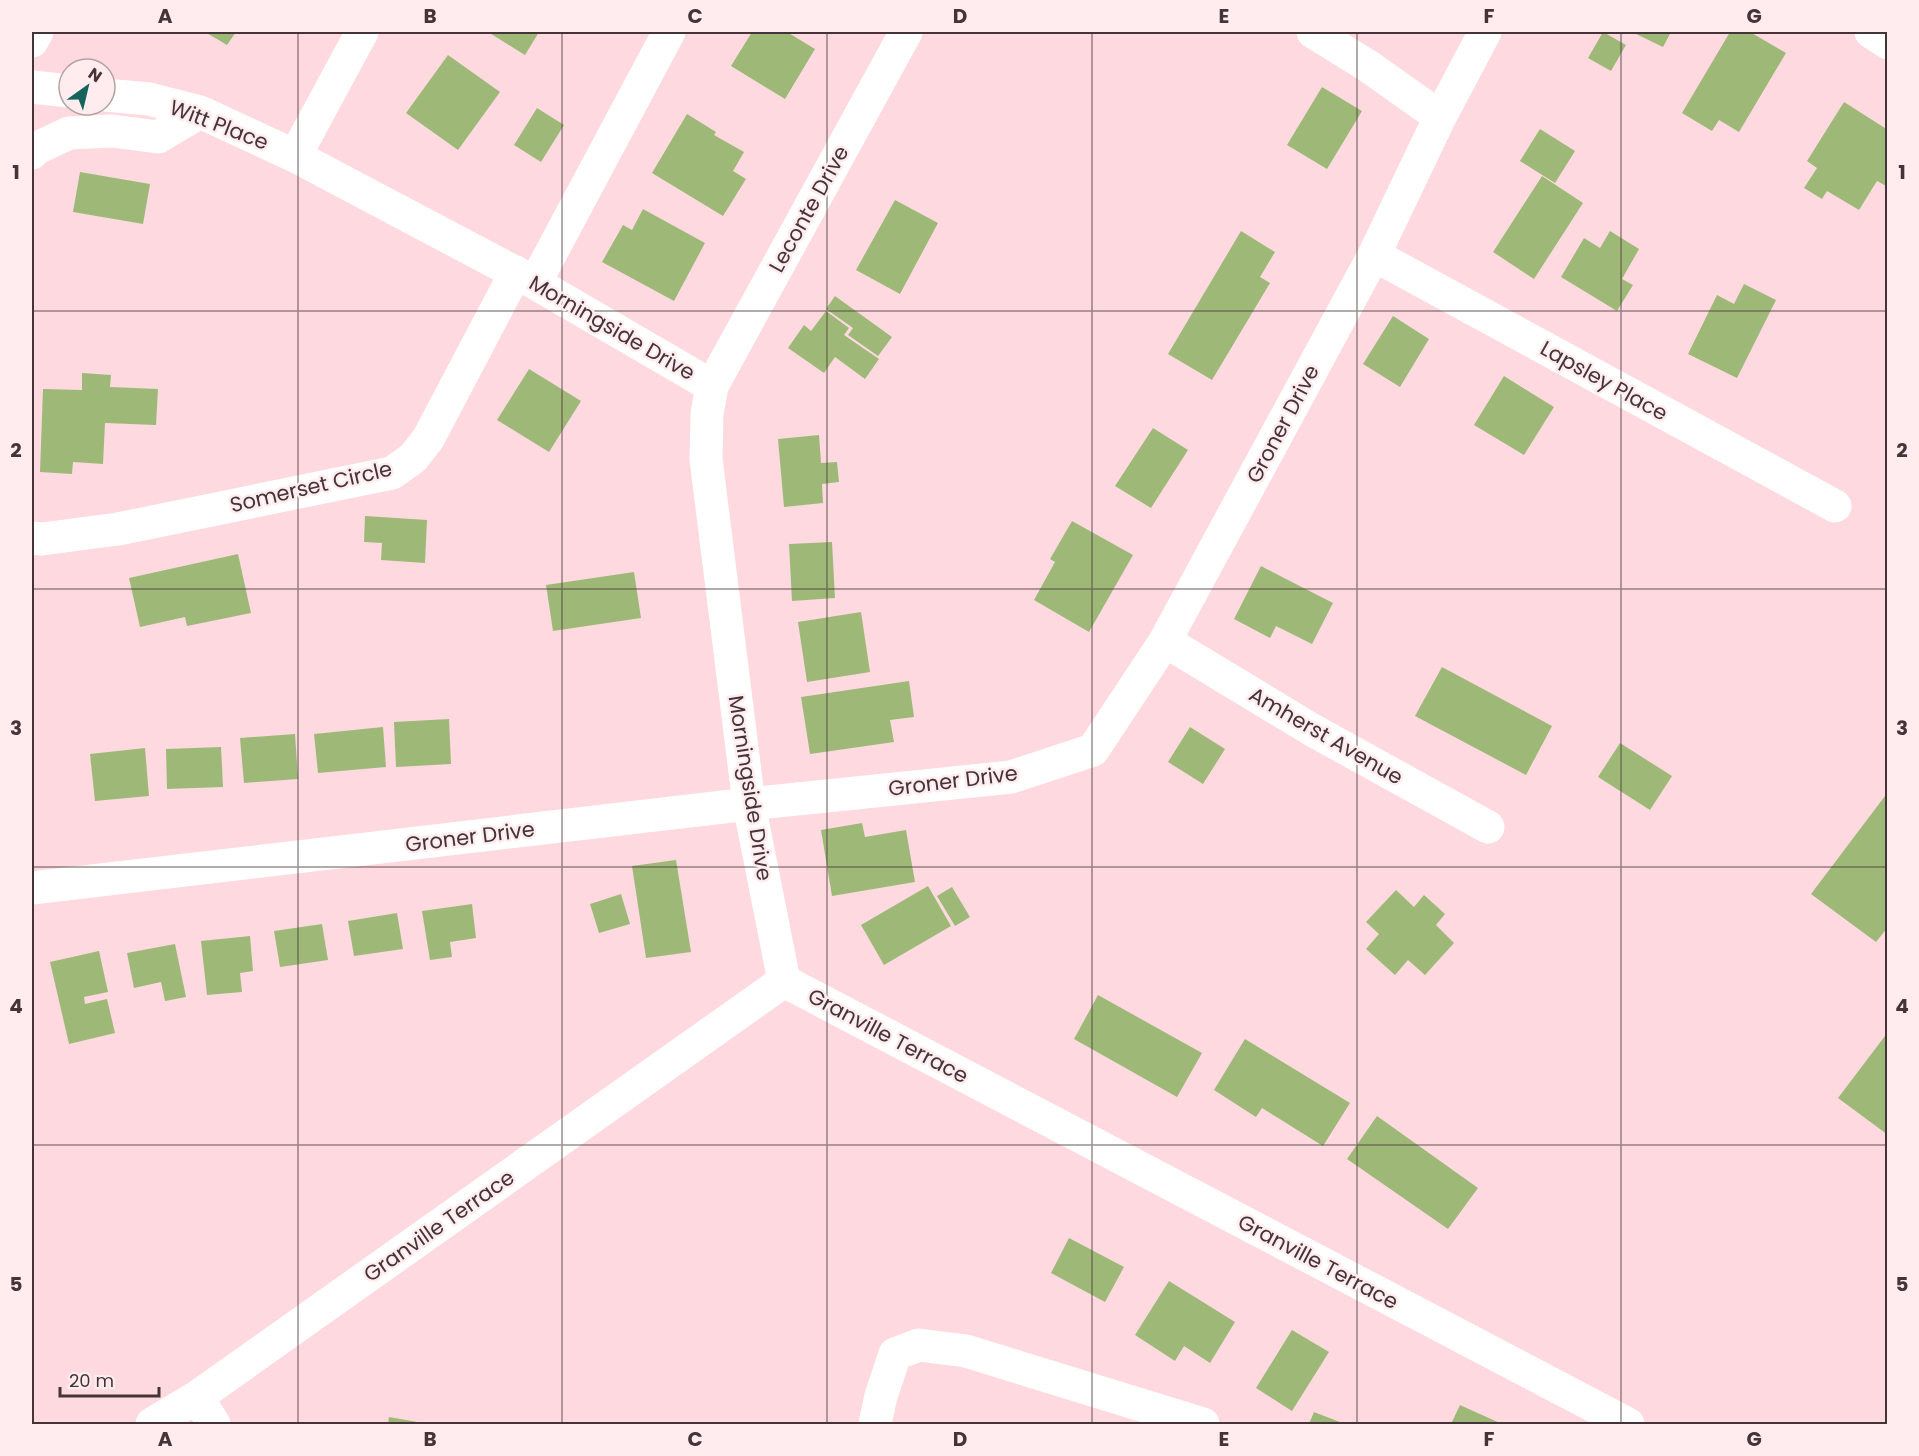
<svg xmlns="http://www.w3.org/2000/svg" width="1919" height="1456" font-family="Poppins,sans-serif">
<rect width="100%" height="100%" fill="#fed9df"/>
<path fill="#9eb977" d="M205,32H236L227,45Z
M488,32H539L525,55Z
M752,32H787L815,49L785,99L731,66Z
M1603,32L1626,45L1611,71L1588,58Z
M1632,32H1671L1663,47Z
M1730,32H1750L1786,53L1739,132L1719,120L1712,131L1682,113Z
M448,55L500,92L458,150L406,113Z
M1322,87L1362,111L1327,169L1287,145Z
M1844,102L1888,130V187L1877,181L1859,210L1827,191L1822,199L1804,188L1817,168L1807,161Z
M537,108L564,125L541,162L514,145Z
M687,114L716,132L714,135L744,152L733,171L746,179L723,216L652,173Z
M1540,129L1575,151L1555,183L1520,161Z
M80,172L150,184L143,224L73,212Z
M1542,176L1583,203L1534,279L1493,252Z
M895,200L938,223L900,294L856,270Z
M643,209L705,243L674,301L602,262L623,225L632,230Z
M1241,231L1275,252L1260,277L1270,283L1212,380L1168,354Z
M1610,231L1639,249L1622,279L1633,285L1617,311L1561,277L1584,238L1600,248Z
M1744,284L1776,300L1737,378L1688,354L1717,295L1734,304Z
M835,296L892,337L878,356L848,335L853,328L826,309Z
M826,311L849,328L844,335L879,359L865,379L835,357L824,373L788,348L804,325L811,331Z
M1393,316L1429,339L1400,387L1363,364Z
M529,369L581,401L549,452L497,420Z
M82,373L111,375L110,387L158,389L156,425L105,423L103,464L73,462L72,474L40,472L43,389L82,390Z
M1504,376L1554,407L1524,455L1474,425Z
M1153,428L1188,450L1151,508L1115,486Z
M819,435L821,463L837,462L839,482L822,484L823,503L784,507L778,439Z
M365,516L427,520L425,563L381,560L382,543L364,542Z
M1072,521L1133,555L1089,632L1034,600L1055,562L1050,559Z
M832,542L835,598L792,601L789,544Z
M238,554L251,613L187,626L185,617L140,627L129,578Z
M1261,566L1333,603L1312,644L1276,626L1270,638L1234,619Z
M634,572L641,618L553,631L546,585Z
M861,612L870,672L807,682L798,622Z
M1442,667L1552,726L1526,775L1415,716Z
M909,681L914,717L890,720L894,742L810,754L801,697Z
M449,719L451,764L396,767L394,722Z
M383,727L386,767L318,773L314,734Z
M1190,727L1225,749L1203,784L1168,762Z
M295,734L298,779L244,783L240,738Z
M1620,743L1672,776L1650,810L1598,777Z
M221,747L223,787L167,789L166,749Z
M145,748L149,796L95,801L90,754Z
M1888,792V927L1876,942L1811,894Z
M862,823L865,837L906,830L915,882L832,896L821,830Z
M676,860L691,952L646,958L632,866Z
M928,886L951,926L884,965L861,925Z
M952,887L970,917L955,926L937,896Z
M1396,890L1414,907L1424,895L1445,914L1436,925L1454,943L1425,975L1408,960L1395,975L1366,949L1379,934L1366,922Z
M621,894L630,924L599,933L590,904Z
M472,904L476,938L450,942L452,957L430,960L422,911Z
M397,913L403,949L354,956L348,921Z
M322,924L328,960L280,967L274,931Z
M250,936L253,971L240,973L242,992L207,995L201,941Z
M175,944L186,997L165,1001L161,982L134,988L127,953Z
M99,951L108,992L84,997L85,1004L107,999L115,1033L69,1044L50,962Z
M1098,995L1202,1053L1177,1097L1074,1039Z
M1888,1032V1135L1838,1098Z
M1245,1039L1350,1103L1323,1146L1262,1108L1256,1117L1214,1090Z
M1377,1116L1478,1188L1448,1229L1347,1159Z
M1069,1238L1124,1267L1105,1302L1051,1273Z
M1169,1281L1235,1322L1210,1363L1184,1346L1175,1361L1135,1335Z
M1292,1330L1329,1352L1292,1411L1256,1388Z
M1460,1405L1502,1424H1451Z
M1314,1412L1345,1424H1309Z
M389,1417L423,1423V1424H388Z"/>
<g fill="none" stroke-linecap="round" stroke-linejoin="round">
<path stroke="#fff" stroke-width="33" d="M1313,32L1368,66L1440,117
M1871,32L1888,43
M32,41L37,32
M32,87L69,91
M105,95L149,99L200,112L295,156L535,283L712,386
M32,153L35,149L69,133L112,131L158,137L200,112
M295,156L362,32
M1374,255L1835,506
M535,283L669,32
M32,538L42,539L118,529L392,473L413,458L428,439L516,272
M1165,641L1314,731L1488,827
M32,888L749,804L1011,777L1093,750L1165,641L1374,255L1440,117L1485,32
M784,981L749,804L706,459L707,414L712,386L906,32
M784,981L1628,1424
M197,1397L214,1424
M152,1424L197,1397L784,981
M875,1424L881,1396L895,1354L919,1345L966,1351L1203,1424"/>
</g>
<path fill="none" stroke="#453437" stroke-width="1.5" stroke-opacity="0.55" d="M298,32V1424M562,32V1424M827,32V1424M1092,32V1424M1357,32V1424M1621,32V1424M32,311H1888M32,589H1888M32,867H1888M32,1145H1888"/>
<g text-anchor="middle" stroke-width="5" stroke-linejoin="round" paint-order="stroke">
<g font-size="21" fill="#453437" stroke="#ffecef">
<text transform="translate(219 125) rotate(21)" y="7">Witt Place</text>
<text transform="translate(809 209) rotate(-61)" y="7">Leconte Drive</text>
<text transform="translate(612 328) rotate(30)" y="7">Morningside Drive</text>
<text transform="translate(1604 381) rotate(29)" y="7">Lapsley Place</text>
<text transform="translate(1283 424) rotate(-62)" y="7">Groner Drive</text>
<text transform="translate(311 487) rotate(-13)" y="7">Somerset Circle</text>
<text transform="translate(1326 736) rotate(30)" y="7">Amherst Avenue</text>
<text transform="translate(953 781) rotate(-7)" y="7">Groner Drive</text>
<text transform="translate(750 788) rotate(81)" y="7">Morningside Drive</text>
<text transform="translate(470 837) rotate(-7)" y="7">Groner Drive</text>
<text transform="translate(888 1036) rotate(28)" y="7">Granville Terrace</text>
<text transform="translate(439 1226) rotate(-35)" y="7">Granville Terrace</text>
<text transform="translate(1318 1262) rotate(28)" y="7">Granville Terrace</text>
</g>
</g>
<rect width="1919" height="1456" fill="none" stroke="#ffecef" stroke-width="66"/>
<g transform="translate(87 87) rotate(34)"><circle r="28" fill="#ffecef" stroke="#b5a2a5" stroke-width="1.5"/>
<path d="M0-4.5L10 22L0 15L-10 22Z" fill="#16635c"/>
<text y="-9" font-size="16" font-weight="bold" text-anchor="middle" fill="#453437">N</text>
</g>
<path d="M60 1387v9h99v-9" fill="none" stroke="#453437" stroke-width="3"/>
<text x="69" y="1387" font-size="18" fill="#453437" stroke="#ffecef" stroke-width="4.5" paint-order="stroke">20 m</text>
<rect x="33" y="33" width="1853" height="1390" fill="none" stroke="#453437" stroke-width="2"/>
<g font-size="20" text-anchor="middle" font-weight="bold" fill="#453437">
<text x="165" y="23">A</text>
<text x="430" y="23">B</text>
<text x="695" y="23">C</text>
<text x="960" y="23">D</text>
<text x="1224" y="23">E</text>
<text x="1489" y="23">F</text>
<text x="1754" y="23">G</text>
<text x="16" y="179">1</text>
<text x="1902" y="179">1</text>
<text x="16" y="457">2</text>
<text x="1902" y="457">2</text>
<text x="16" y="735">3</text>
<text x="1902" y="735">3</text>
<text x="16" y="1013">4</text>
<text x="1902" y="1013">4</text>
<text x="16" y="1291">5</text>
<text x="1902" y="1291">5</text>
<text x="165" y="1446">A</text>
<text x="430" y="1446">B</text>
<text x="695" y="1446">C</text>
<text x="960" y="1446">D</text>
<text x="1224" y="1446">E</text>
<text x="1489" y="1446">F</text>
<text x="1754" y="1446">G</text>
</g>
</svg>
